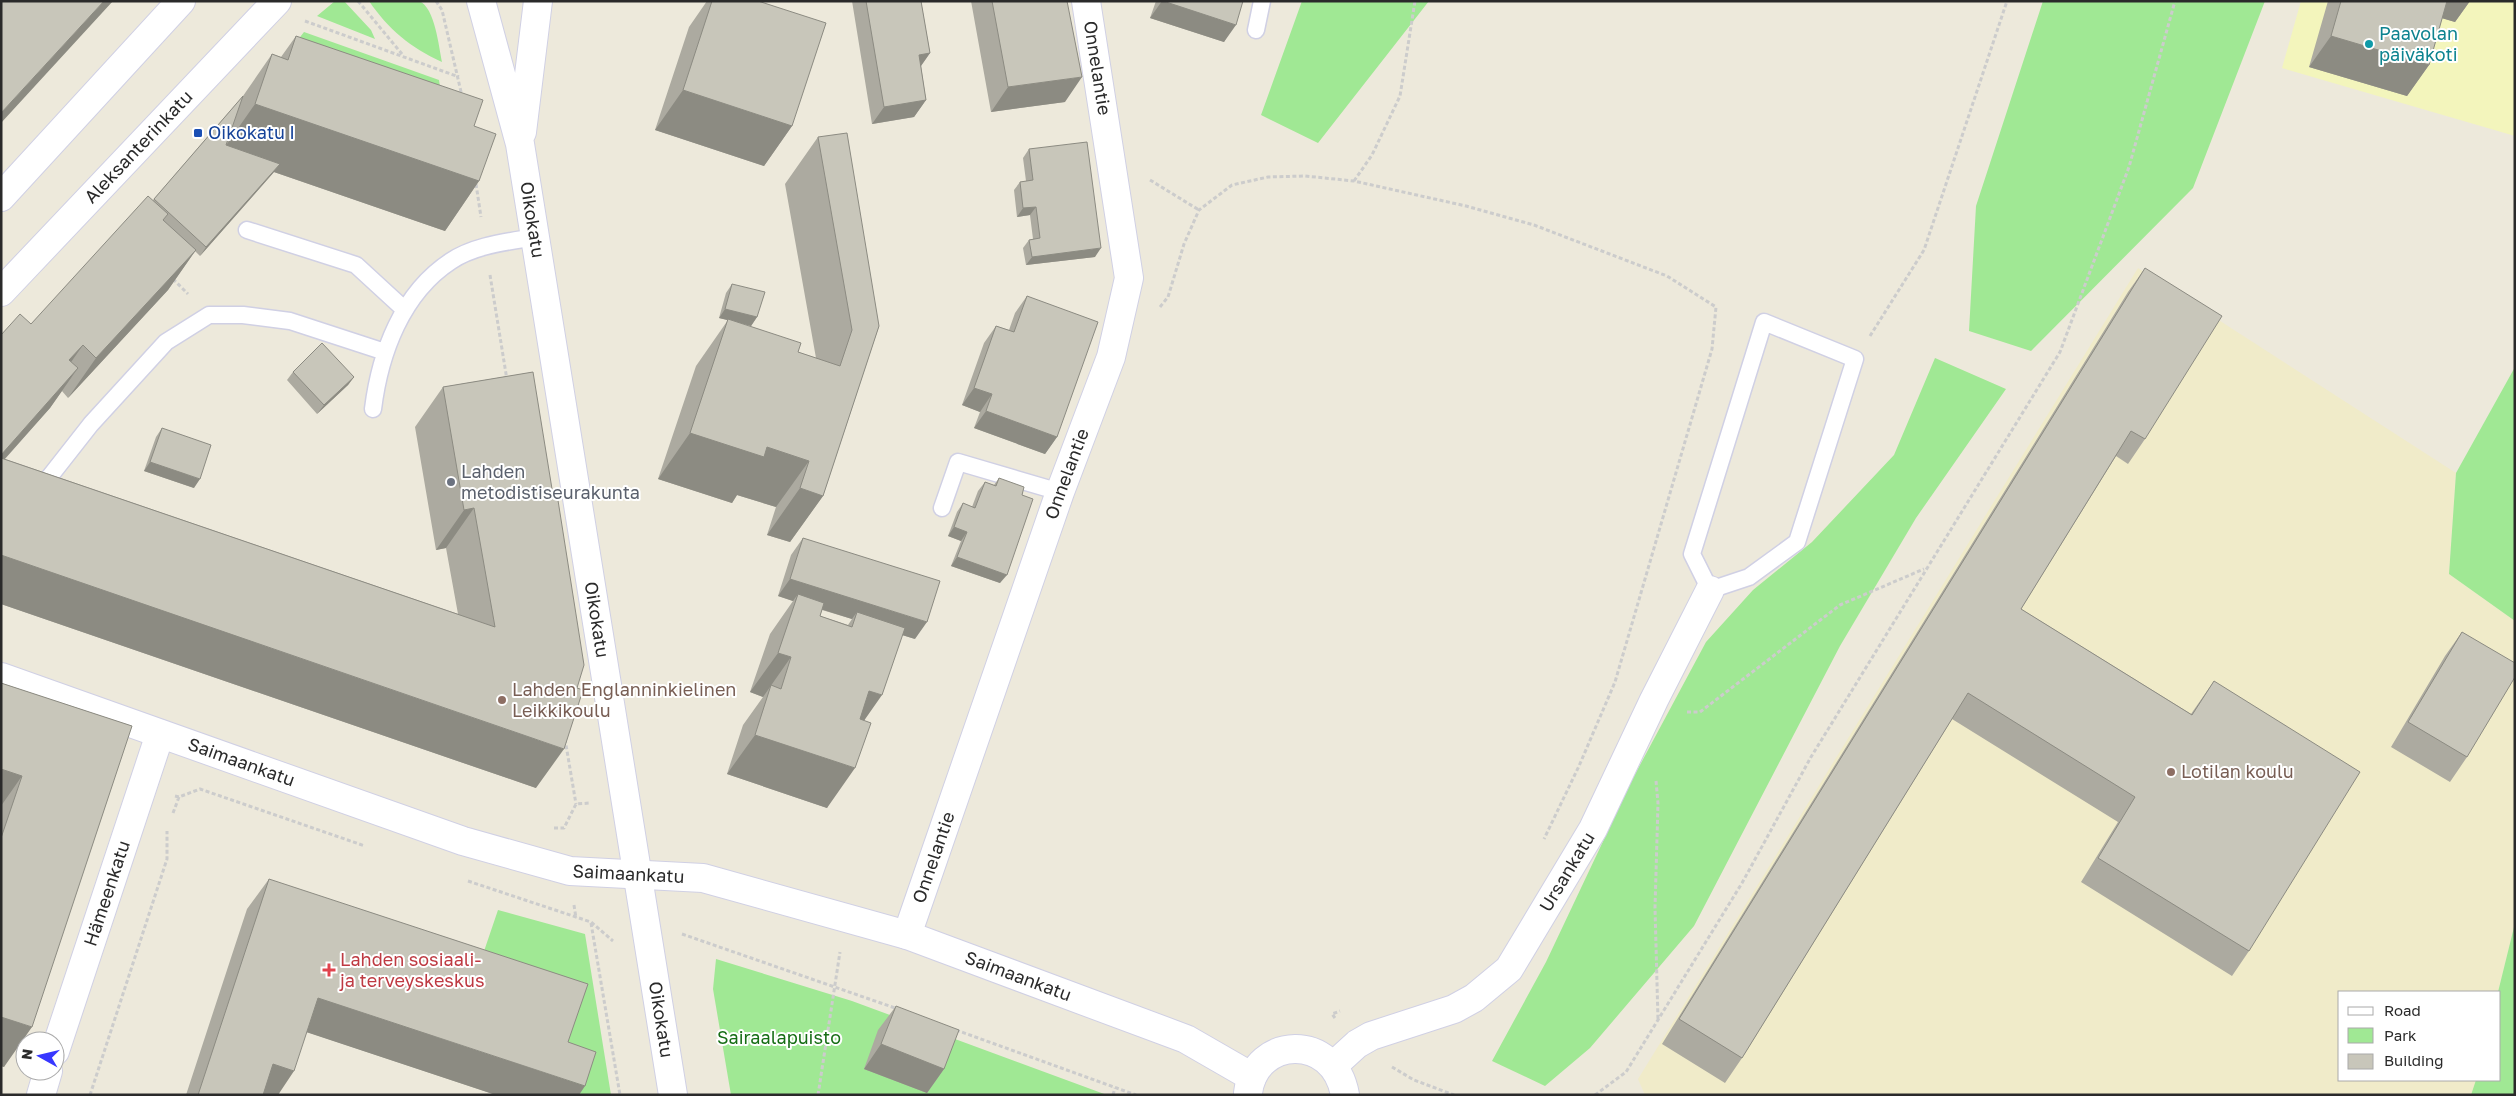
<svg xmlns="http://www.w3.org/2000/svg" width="2516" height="1096" font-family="'Golos Text',sans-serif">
<rect width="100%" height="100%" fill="#ede9db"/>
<path fill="#f0ebc9" d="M2138,268L2456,473L2449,574L2515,621V923L2498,992H2340V1080H2476L2473,1093L2469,1095H1645L1638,1079Z"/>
<path fill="#a0e894" d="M335,1H344L371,30L375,39L317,16Z
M369,1C379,1 412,0 419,1C435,7 439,48 442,62C411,48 388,29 369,1Z
M1302,1H1429L1318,143L1261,115Z
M2043,1H2265L2193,188L2031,351L1969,331L1976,206Z
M304,32L439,80L444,113L283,59Z
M1935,358L2006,389L1916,518L1840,646L1694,926L1590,1048L1545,1086L1492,1061L1546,962L1633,778L1706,642L1753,590L1812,542L1894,455Z
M2515,367V621L2449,574L2456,473Z
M498,910L585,934L611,1095H578L481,960Z
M2515,923V1095H2471L2476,1080H2500V992H2498Z
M716,959L852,1001L1107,1095H731L713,989Z"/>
<path fill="#f3f5bc" d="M2301,1H2515V136L2282,68Z"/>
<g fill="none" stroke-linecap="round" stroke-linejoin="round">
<g stroke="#d0d0e4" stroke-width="19">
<path id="lane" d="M1256,30L1262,1
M247,230L356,265L405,310
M1764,322L1855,359L1797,542L1749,577L1710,590L1692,554Z
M373,409C380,353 402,293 451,261C475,245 507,242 535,237
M40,489L91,424L166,342L209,315H243L290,321L385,352
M942,508L958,462L1060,492"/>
</g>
<g stroke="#d0d0e4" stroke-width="30">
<g id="street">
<path id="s1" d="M481,1L520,144L673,1095"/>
<path d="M522,132L538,1"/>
<path id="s2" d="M1,677L463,841L570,871L703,878L907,935L1186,1039L1252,1077"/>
<path id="s3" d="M907,935L1060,492L1111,357L1129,278L1086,1"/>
<path id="s4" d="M55,1051L160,734"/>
<path id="s5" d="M1334,1065L1357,1044L1371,1036L1454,1009L1474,998L1509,969L1593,829L1654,700L1710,590"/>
<path d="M1248,1093C1255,1036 1334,1032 1345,1095"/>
<path d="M41,1095L48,1071"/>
</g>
</g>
<g stroke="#d0d0e4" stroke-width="30">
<g id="secondary">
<path d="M1,197L181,1"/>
<path id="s6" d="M1,292L277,1"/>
</g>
</g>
<path stroke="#ccc" stroke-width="3" stroke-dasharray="4 2.5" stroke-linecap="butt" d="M358,1L402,54
M436,1L442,10L462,96
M305,21L459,77
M1150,180L1199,210
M1354,181L1372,155L1400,96L1415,1
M476,184L481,217
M490,275L507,380
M173,279L188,294
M1160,307L1168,297L1184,244L1199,210L1232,185L1268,177L1305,176L1354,181L1466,206L1534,225L1667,276L1716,307L1712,349L1615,682L1579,766L1544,839
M1870,336L1924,250L2007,1
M1687,712H1700L1840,605L1924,569
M565,739L576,804
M1656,781L1658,803L1655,908L1658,1020
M175,796L179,797L200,789L365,846
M173,813L179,797
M554,828H564L576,804L590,803
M468,881L591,922L613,941
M574,905L576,918
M591,923L620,1095
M682,934L898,1009
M1335,1018L1332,1014L1340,1011
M956,1030L1136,1095
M1392,1067L1414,1080L1454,1095
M90,1095L167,859V831
M818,1095L840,952
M1113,1095L1115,1088
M1595,1095L1626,1072L1742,883L1811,757L2060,352L2129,167L2175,1"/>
<use href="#lane" stroke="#fff" stroke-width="16"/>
<use href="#street" stroke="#fff" stroke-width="28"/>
<use href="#secondary" stroke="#fff" stroke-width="28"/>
</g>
<path fill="#acaaa0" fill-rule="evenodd" d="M707,1H758L792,126L764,166L655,130L689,27Z
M852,1H921L930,53L921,66L926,100L914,117L872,124Z
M971,1H1067L1065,102L991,112Z
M1156,1H1243L1224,42L1150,18Z
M2328,1H2470L2455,22L2442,18L2429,65L2407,96L2309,67Z
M296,36L474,126L479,181L445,231L274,172L200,256L195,251L168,290L68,398L62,391L50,408L5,459L458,614L446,548L436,550L415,427L443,387L533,372L536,788L1,604V335L31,324L153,200L243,96L272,54L281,57Z
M818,137L879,326L823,496L790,542L767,535L776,507L737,495L732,503L658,479L696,366L728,320L719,318L726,293L732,284L757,317L751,326L736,322L798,352L816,358L785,184Z
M1029,149L1095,257L1026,265L1023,248L1029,240L1033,239L1030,215L1017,217L1014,190L1020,182L1026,181L1023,158Z
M2145,268V439L2128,464L2116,456L2021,609L2191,714L2214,681L2249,951L2232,976L2081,882L2118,822L1952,719L1742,1058L1725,1083L1662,1044L2128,292Z
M1027,296L1057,437L1045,454L974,428L980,412L962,405L984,343L996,326L1009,330L1015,313Z
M293,372L354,377L348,385L317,414L287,380Z
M162,428L194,488L144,471L156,437Z
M999,478L1022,495L1000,583L951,566L961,541L948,536L957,512L963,503L972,507L978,491L985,482L994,485Z
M803,538L915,639L902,635L864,721L827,808L727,774L743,725L763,697L750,692L770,634L793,601L778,596L791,555ZM822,610L852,619L848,625L820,616Z
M2462,632L2467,757L2450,782L2391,747L2445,656Z
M1,683L132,726L4,1067L1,1066Z
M269,879L496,1095L307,1032L278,1095H186L247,909Z
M896,1006L944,1069L927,1093L864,1069L878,1030Z"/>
<path fill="#8c8b82" d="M104,1H113L1,123V113Z
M1162,1H1163L1236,25L1224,42L1150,18Z
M2440,1H2470L2455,22L2431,15Z
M2331,36L2429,65L2407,96L2309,67Z
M930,53L918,70L919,55Z
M1082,77L1065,102L991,112L1008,87Z
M683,90L792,126L764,166L655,130Z
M926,100L914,117L872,124L884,107Z
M255,104L479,181L445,231L274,172L200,256L206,247L220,154Z
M1036,207L1030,215L1017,217L1023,208Z
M1101,248L1095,257L1026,265L1032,257Z
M196,250L168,290L68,398L96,358Z
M725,309L757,317L751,326L719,318Z
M83,345L55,385L69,360Z
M78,368L50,408L1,463V455Z
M354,377L348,385L317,414L324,405Z
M974,388L992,394L980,412L962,405Z
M986,411L1057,437L1045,454L974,428Z
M690,433L767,447L809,461L776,507L737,495L732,503L658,479Z
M150,462L200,479L194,488L144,471Z
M800,488L823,496L790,542L767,535Z
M474,508L446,548L436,550L464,510Z
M954,527L967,532L961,541L948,536Z
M1,555L564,749L536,788L1,604Z
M957,557L1007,575L1000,583L951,566Z
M790,579L927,622L915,639L854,620L857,612L852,619L795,601L798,594L793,601L778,596Z
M778,653L791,657L763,697L750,692Z
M869,691L882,695L854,735Z
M755,735L855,768L827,808L727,774Z
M1,769L22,776L1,806Z
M318,998L585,1086L579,1095H496L297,1029Z
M1,1017L32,1027L4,1067L1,1066Z
M881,1044L944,1069L927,1093L864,1069Z
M273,1064L294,1071L278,1095H252Z"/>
<path fill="#c8c6ba" stroke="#8c8b82" d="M1,1H104L1,113Z
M712,1H758L826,23L792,126L683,90Z
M866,1H921L930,53L919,55L926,100L884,107Z
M992,1H1067L1082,77L1008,87Z
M1163,1H1243L1236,25Z
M2341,1H2447L2429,65L2331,36Z
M296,36L483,100L474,126L496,134L479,181L255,104L272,54L288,60Z
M243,96L226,145L280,164L206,247L154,199Z
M847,133L879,326L823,496L800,488L809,461L767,447L764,457L690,433L728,319L801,343L798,352L840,366L852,330L818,137Z
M1087,142L1101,248L1032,257L1029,240L1040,238L1036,207L1023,208L1020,182L1033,180L1029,149Z
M148,196L168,214L163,220L196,250L96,358L83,345L69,360L78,368L1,455V335L20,314L31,324Z
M2145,268L2222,316L2145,439L2131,431L2021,609L2192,715L2214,681L2360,772L2249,951L2098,858L2135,797L1968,693L1742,1058L1679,1019Z
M732,284L765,292L757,317L725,309Z
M1027,296L1098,322L1057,437L986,411L992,394L974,388L996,326L1014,332Z
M322,343L354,377L324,405L293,372Z
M533,372L553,495L557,494L584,665L577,688L583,690L564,749L1,555V458L495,627L474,508L464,510L443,387Z
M162,428L211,445L200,479L150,462Z
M999,478L1024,487L1022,495L1033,499L1007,575L957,557L967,532L954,527L963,503L975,508L985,482L996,486Z
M803,538L940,581L927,622L790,579Z
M798,594L824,603L820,616L852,627L857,612L905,628L882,695L869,691L860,719L871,723L855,768L755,735L771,685L781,689L791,657L778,653Z
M2462,632L2515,663V677L2467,757L2408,722Z
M1,683L132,726L32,1027L1,1017V838L22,776L1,769Z
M269,879L588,984L568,1042L596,1052L585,1086L318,998L294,1071L273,1064L263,1095H198Z
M896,1006L959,1030L944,1069L881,1044Z"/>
<circle fill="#0f9aa8" stroke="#fff" stroke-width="2" cx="2369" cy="44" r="5"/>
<rect fill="#1a4fb4" stroke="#fff" stroke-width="2" x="193" y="128" width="10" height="10" rx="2.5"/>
<circle fill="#6b7280" stroke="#fff" stroke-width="2" cx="451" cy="482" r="5"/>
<g fill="#8d6e63" stroke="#fff" stroke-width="2">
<circle cx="502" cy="700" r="5"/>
<circle cx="2171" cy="772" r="5"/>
</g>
<path fill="#e0444e" stroke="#fff" stroke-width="2" d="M326.5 962.5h5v5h5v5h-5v5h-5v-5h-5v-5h5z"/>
<g text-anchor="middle" stroke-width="4" stroke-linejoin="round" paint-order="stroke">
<g font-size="18" fill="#0d838f" stroke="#fff" text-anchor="start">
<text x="2379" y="40">Paavolan<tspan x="2379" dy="21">päiväkoti</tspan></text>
</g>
<g font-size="18" fill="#2a2a2a" stroke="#fff">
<text transform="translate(1097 68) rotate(81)" y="6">Onnelantie</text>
<text dy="6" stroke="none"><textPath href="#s6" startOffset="200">Aleksanterinkatu</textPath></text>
<text dy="6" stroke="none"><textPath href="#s1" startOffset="225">Oikokatu</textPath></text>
<text dy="6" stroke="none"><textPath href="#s3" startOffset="488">Onnelantie</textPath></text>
<text dy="6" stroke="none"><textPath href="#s1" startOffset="630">Oikokatu</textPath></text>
<text dy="6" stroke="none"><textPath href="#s2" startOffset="255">Saimaankatu</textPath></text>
<text dy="6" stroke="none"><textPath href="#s3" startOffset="82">Onnelantie</textPath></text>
<text dy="6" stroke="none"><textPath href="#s5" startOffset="316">Ursankatu</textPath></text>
<text dy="6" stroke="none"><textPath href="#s2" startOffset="660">Saimaankatu</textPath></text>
<text dy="6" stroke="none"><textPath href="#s4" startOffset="166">Hämeenkatu</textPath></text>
<text dy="6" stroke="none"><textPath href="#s2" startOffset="1065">Saimaankatu</textPath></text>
<text dy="6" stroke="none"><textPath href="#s1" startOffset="1035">Oikokatu</textPath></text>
</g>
<g font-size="18" fill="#164399" stroke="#fff" text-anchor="start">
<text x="208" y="139">Oikokatu I</text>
</g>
<g font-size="18" fill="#5b616d" stroke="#fff" text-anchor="start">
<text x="461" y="478">Lahden<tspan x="461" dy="21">metodistiseurakunta</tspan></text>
</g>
<g font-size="18" fill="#785e54" stroke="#fff" text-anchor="start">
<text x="512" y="696">Lahden Englanninkielinen<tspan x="512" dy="21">Leikkikoulu</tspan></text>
<text x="2181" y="778">Lotilan koulu</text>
</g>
<g font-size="18" fill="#be3a42" stroke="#fff" text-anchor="start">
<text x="340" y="966">Lahden sosiaali-<tspan x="340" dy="21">ja terveyskeskus</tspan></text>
</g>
<g font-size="18" fill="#166d15" stroke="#fff">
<text x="779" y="1044">Sairaalapuisto</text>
</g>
</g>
<rect width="2516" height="1096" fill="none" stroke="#2a2a2a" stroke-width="5"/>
<rect x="2338" y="991" width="162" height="90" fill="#ffffff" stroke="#aaaaaa"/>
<rect x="2348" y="1007" width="25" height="8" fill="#ffffff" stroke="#aaaaaa"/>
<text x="2384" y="1016" font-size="15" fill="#2a2a2a">Road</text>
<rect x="2348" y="1028" width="25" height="15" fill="#a0e894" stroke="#aaaaaa"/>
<text x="2384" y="1041" font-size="15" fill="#2a2a2a">Park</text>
<rect x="2348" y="1054" width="25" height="15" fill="#c8c6ba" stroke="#aaaaaa"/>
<text x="2384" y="1066" font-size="15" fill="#2a2a2a">Building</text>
<g transform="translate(40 1056) rotate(278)"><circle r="24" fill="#ffffff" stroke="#aaaaaa"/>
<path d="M0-4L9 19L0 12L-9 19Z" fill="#3837ff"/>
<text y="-8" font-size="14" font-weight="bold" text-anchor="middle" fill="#2a2a2a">N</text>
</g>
</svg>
